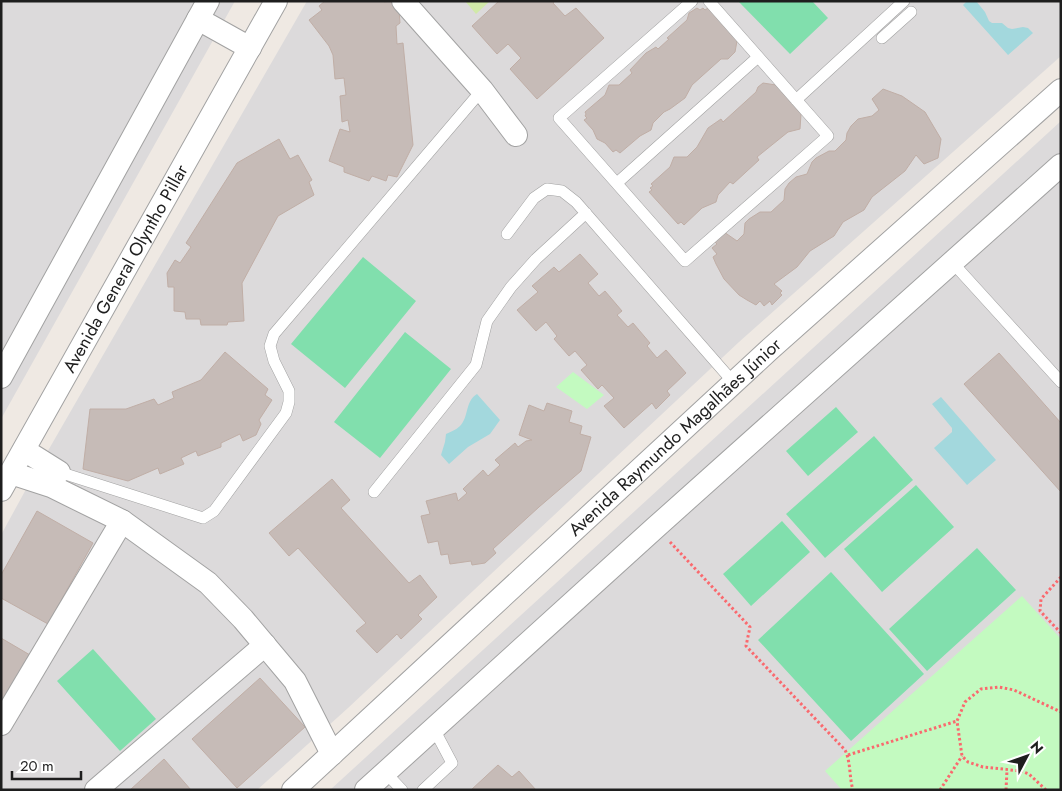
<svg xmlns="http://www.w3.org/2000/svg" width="1062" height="791" font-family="Jost,sans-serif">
<rect width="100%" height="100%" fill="#efe9e3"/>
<path fill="#dcdadb" d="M1,1H235L1,419Z
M307,1H1061V56L739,342L348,708L257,790H1V535L30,482Z
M1061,121V790H330Z"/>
<path fill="#d1e9a9" d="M465,1H490L476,14Z"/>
<path fill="#c3fac0" d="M573,372L604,395L587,409L556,387Z
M1022,596L1061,639V790H842L825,771Z"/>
<path fill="#81dfad" d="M738,1H812L828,18L790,54Z
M363,257L416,301L345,388L291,344Z
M405,332L451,369L380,458L334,422Z
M836,407L858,432L808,476L786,451Z
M874,436L913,480L825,558L786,514Z
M916,485L954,527L882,592L844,549Z
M782,521L810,552L751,606L723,574Z
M977,548L1016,590L927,671L889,629Z
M831,572L924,674L851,741L758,640Z
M93,649L156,719L120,751L57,681Z"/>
<path fill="#a3d8dd" d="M967,1H976L985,12L989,21L992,23H1002L1008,28L1012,29L1023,27L1028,28L1033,33L1008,55L963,5Z
M477,394L500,420L490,434L468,447L449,464L441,455L445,442L446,434C450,432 456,430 460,426C469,417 465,401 477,394Z
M941,397L996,460L967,485L934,448L952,432V428L932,404Z"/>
<path fill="#c6bbb7" stroke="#c0aea6" d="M325,1H384V2L391,1L399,10L400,23L396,26L397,44L403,43L413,145L397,177L388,175L386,181L372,176L369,181L344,172V167L329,161L340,129L350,132L348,120L342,122L340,96L346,95L344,78L335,79L333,55L329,46L309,20L322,10L319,6Z
M499,1H555L553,3L565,16L576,8L604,38L537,99L510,69L521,58L508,44L497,54L472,26Z
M697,8L700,10L703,8L705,10L708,8L737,41L735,52L728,59H721L692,85L685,98L670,109L664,112L653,123L651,130L640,136L620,153L616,150L613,152L605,143L597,139L593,130L584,120L587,118L585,116L586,114L585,112L605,95L609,85H619L632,73L630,70L646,53L656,47L658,49L669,39L667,38L687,20L689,13Z
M763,83L776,85L801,114L800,129L788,132L757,157L759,160L733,184L730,182L718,195L716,202L702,208L684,225L681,222L678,224L649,192L652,190L650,188L653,186L651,184L670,167L674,157H687L697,147L708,128L721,119L723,122L756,92L758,87Z
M883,89L902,96L925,112L941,139L938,158L924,164L916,155L905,171L872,197L864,210L843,222L834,236L810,251L797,267L774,284L782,291L780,293L782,295L772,305L770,301L764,306L760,301L756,305L747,300L739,295L724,279L716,264L713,257L717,254L712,248L717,244L714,241L724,232L737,241L744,234L745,223L749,219L760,212H771L784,200L785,189L789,183L796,177L807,174L812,162L816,158L829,151H835L846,140L847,133L851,126L858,119L872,116L879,110L872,99Z
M279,139L290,159L298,155L312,180L309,182L314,195L278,216L242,283L244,321L228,322L227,325H201L200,319H186L185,312L174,311V287H168L167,273L175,260L180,263L191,247L186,243L237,163Z
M580,254L598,274L588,283L599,296L605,291L622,311L617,315L628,327L633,323L650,343L647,346L657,358L666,350L686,373L667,391L670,395L656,409L652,403L624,428L604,406L614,398L602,385L598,389L581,370L587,365L575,351L569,356L554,339L557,336L546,322L536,331L517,310L538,292L532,286L554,267L559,272Z
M225,352L268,389L265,395L272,400L259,420L261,424L256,435L243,441L240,434L221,443V447L198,456L196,451L181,458L184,464L160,474L158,468L128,481L83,469L90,409H126L154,399L158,405L174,398L172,392L201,380Z
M999,353L1061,423V492L964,384Z
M547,403L572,411L569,422L582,426L580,434L591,437L581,471L539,507L493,549L496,553L485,563L472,565L471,561L450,564L448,554L441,555L438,541L428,543L421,516L430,514L426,501L456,493L458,501L467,493L463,489L483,470L488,476L500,465L495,460L515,443L518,447L526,441L532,440L519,435L529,405L544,411Z
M332,479L350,500L341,508L409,583L420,575L437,597L418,615L422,619L401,639L397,634L377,653L356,631L366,623L298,548L289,556L269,533Z
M37,511L93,543L48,624L1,598V575Z
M1,638L30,655L1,705Z
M260,678L305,727L237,788L192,739Z
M164,759L191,790H130Z
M498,765L512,777L519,771L536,790H471Z"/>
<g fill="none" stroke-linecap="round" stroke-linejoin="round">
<g stroke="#a2a2a2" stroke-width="12">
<path id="service" d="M692,1L559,118L685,261L828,136L709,1
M882,38L911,12
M796,100L904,1
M617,183L758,57
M507,234L534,198L547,189L562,191L576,202L734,383
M952,262L1061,382
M59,472L203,518L214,511L286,413L289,402V391L274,361L270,346L274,334L482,90
M374,492L476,365L487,321L511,287L536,259L586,213
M385,772L402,790
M423,790L452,763L434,729"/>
</g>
<g stroke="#a2a2a2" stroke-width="24">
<g id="minor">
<path d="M403,1L482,90L516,135"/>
<path d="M198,19L250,48"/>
<path d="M1,377L208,1"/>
<path d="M24,450L59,472"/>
<path d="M11,473L51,486L122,521L208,583L243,619L295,681L332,754"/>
<path id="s1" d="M1,490L276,1"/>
<path d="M1,724L122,521"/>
<path d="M96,790L265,645"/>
<path id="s2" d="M293,790L769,350L1061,90"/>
<path d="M366,790L656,527L1061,165"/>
</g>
</g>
<path stroke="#fa696e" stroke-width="3" stroke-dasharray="2.5 2.5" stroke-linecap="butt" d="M670,542L750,627L746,646L845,750C851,762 849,777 853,790
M1061,577L1041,599L1040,611L1061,633
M848,755L957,721
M940,790L962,756
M1006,790L1007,770
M1046,790L1029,774L1021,771L983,767L968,762L962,756L957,721L965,702L981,689L999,687L1014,690L1061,712"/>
<use href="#service" stroke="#fff" stroke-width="11"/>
<use href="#minor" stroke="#fff" stroke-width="22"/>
</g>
<g text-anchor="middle" stroke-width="4" stroke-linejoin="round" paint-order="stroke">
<g font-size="18" fill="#1e1e1e" stroke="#fff">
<text dy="6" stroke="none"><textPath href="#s1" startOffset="254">Avenida General Olyntho Pillar</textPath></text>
<text dy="6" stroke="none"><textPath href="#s2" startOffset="520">Avenida Raymundo Magalhães Júnior</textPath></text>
</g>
</g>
<rect width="1062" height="791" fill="none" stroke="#1e1e1e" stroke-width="5"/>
<g transform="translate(1027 756) rotate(49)" stroke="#ffffff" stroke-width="4" paint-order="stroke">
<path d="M0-4L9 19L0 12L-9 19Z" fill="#1e1e1e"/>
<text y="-8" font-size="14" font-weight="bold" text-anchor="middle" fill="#1e1e1e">N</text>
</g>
<path d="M12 771v8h69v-8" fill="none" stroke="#1e1e1e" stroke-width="2.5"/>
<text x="20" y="771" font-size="15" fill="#1e1e1e" stroke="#ffffff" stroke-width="4" paint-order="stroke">20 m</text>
</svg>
